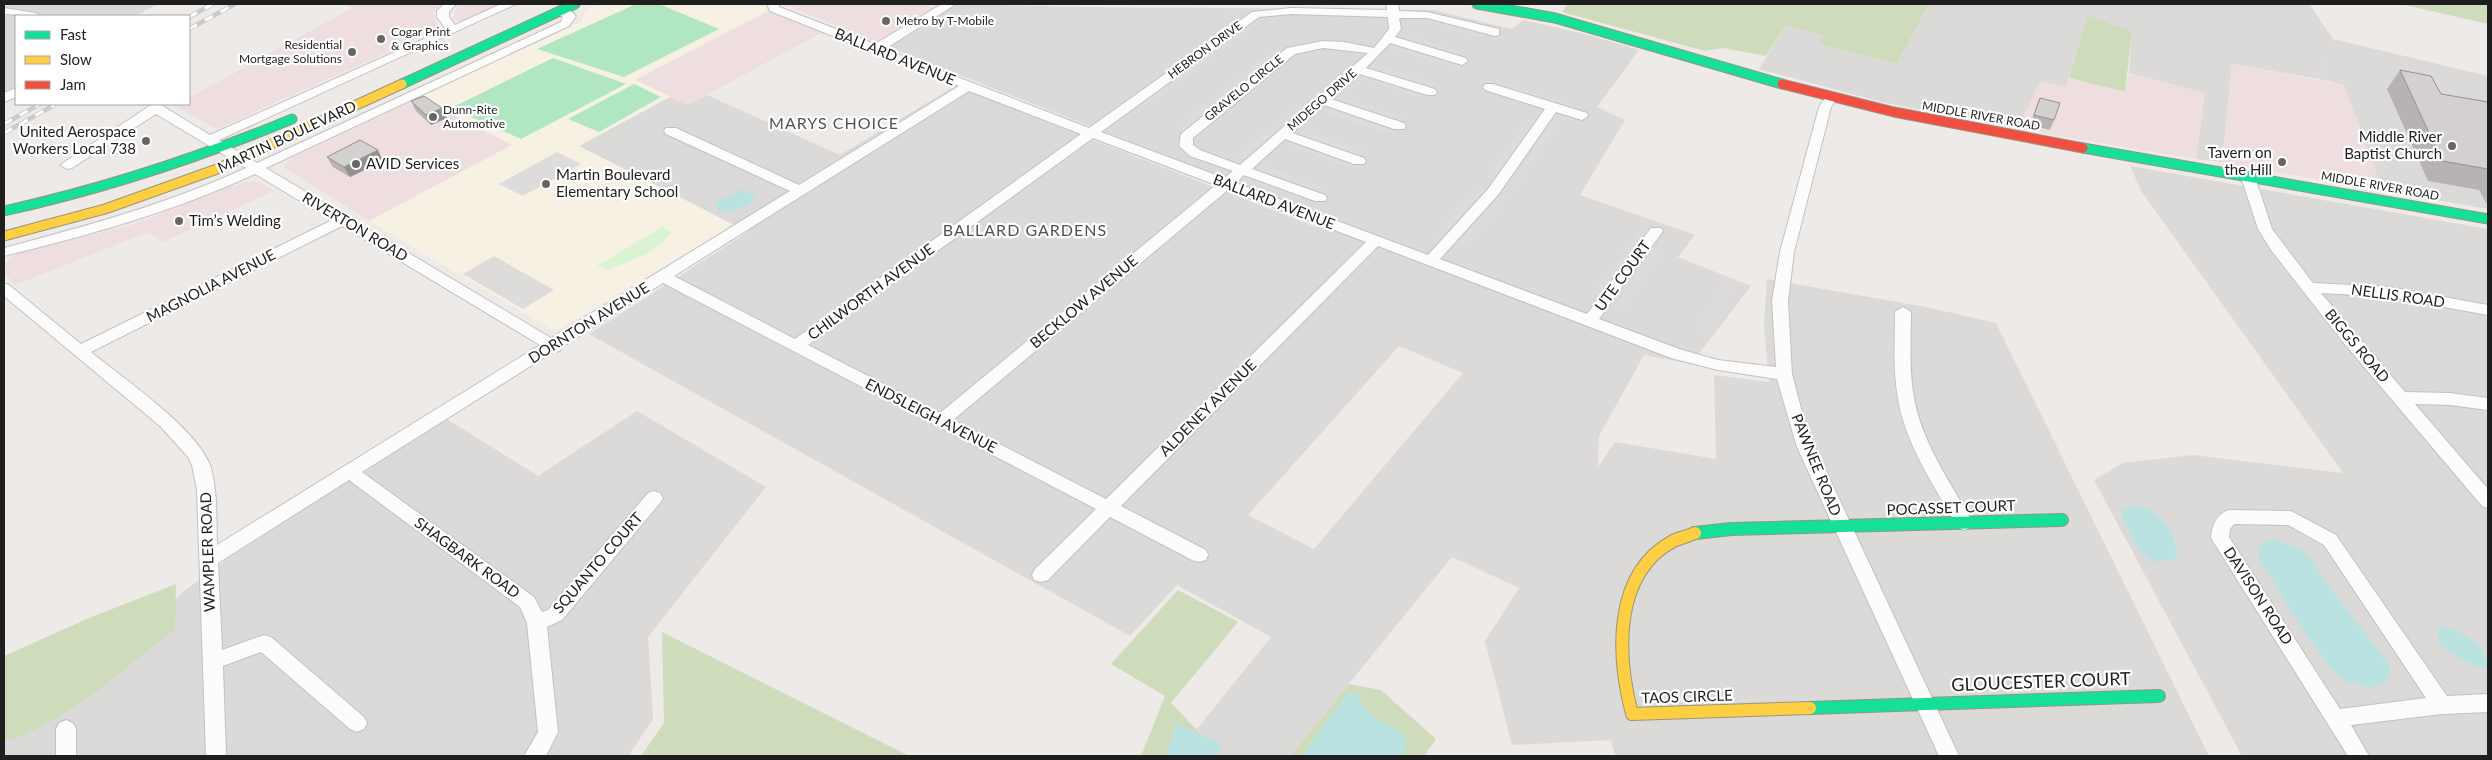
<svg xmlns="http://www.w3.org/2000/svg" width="2492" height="760" font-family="Lato,sans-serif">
<rect width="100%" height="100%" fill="#edeae8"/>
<path fill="#dcdad9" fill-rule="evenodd" d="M4,4H158L134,16H16V86L4,92Z
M944,4L1085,7L1433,10L1512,29L1523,20L1589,35L1639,50L1597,107L1625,120L1580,195L1695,235L1678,257L1751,286L1691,364L1644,355L1599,436L1598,467L1615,442L1716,459L1714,375L1769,382L1764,325L1767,279L1926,307L1996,323L2209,756H1615L1611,740L1512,745L1485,641L1519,588L1452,557L1290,756H1222L1197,729L1271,637L1177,585L1130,636L589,334L748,232L579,146L670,97L688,105L707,95L840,155L955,86L1316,227L1325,218L880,44ZM1399,346L1463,373L1314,549L1248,515Z
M1929,4H2306L2310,5L2333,39L2319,79L2232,64L2222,162L2196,159L2205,93L2129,73L2132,31L2088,15L2066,87L2040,82L2018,129L1882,102L1759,69L1786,25L1825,36L1820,44L1897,64Z
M2130,166L2488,229V756H2242L2094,480L2123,463L2193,455L2343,473L2142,192Z
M637,411L766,487L648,637L653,719L628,756H4V744L183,592L236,552L445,418L538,476Z"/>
<path fill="#efdee0" d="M344,4H440L433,12L439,29L217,129L175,106L189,104V98L352,8Z
M458,4H502L459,22L453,18Z
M788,4H944L880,44L786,5Z
M770,11L823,32L688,105L633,81Z
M2232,64L2344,85L2383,191L2222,162Z
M2129,73L2205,93L2196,159L2018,129L2040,81L2066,87L2069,78L2125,92Z
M421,97L513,145L369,221L284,167L292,158Z
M244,182H259L274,191L163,242L148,232L15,285L4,272V265L17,253L128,226Z"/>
<path fill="#f7f1e3" d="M600,4H767V10L635,80L670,96L579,146L734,225L560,329H551L369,221L512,145L421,97L582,21L585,11Z"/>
<path fill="#dbdad9" d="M2333,39L2488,76V209L2383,191L2344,85L2319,79Z"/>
<path fill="#cfdcbc" d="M1568,4H1929L1897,64L1820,44L1824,36L1786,25L1766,56L1723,48L1705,51L1562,12Z
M2400,4H2488V24Z
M2088,15L2132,31L2125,92L2069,78Z
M176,584L175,629C122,670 69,722 4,742V656L89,618Z
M1178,590L1238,622L1171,703L1222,756H1141L1165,696L1111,664Z
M662,632L897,750L909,756H641L664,723Z
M1349,684L1381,690L1436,739L1424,756H1290Z"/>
<path fill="#daf3d3" d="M662,227L672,233L649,253L608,270L597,266Z"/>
<path fill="#b1e6c2" d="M636,4H659L719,29L624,77L537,49Z
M553,58L626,84L521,139L451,108Z
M634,84L661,97L599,132L568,119Z"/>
<path fill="#dddcdb" d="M1437,18L1486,33L1480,38L1431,23Z
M1250,22L1257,23L1147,106L1139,103Z
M1409,35L1465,53L1451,67L1394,49Z
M1275,49L1283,51L1184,130L1175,127Z
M1376,65L1436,84L1421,98L1360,79Z
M1499,81L1583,107L1579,111L1495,85Z
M1340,96L1404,117L1387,134L1322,112Z
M1296,104L1304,107L1244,159L1235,156Z
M1528,118L1536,120L1494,180L1485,178Z
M1550,124L1558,127L1518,187L1510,185Z
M1304,129L1367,151L1349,168L1286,145Z
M557,152L581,164L523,196L499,184Z
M1263,164L1326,188L1320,195L1255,171Z
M1477,187L1487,191L1441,240L1432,237Z
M1501,195L1509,199L1465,249L1455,245Z
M1642,227L1652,230L1602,297L1592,293Z
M1653,249L1665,253L1626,308L1615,305Z
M494,256L554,290L523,309L463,274Z
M1724,282L1736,287L1706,332L1695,327Z"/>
<path fill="#bae2e0" d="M740,190L750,192L757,197C744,208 730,217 715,208L716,203Z
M2142,506C2163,513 2176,536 2178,557L2172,560L2152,562L2141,553L2121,517V512L2128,508Z
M2273,539L2301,549L2311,558L2335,594L2389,664L2391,672L2387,682L2381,683L2374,688L2345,681L2330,668L2299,624L2258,558L2257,551C2261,544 2265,540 2273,539Z
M2444,626C2464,631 2488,647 2488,669L2474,666L2442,648L2438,639V629Z
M1353,692L1359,695C1365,724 1404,725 1406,740C1407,745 1404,752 1402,756H1302L1344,697Z
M1178,724L1219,743L1221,746L1217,756H1166L1174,729Z"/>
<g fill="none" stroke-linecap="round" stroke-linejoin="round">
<g stroke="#c3c1c0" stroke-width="2">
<path id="street" d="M444,4H456L449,12V17L455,25L501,4H516L219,140L257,163L561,22L563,17L556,13V9C563,7 572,10 576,16L569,26L266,168L551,338L790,191L666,134L664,131L666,128H676L799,185L959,86L770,11L767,4H779V7L875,44L942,4H956L885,49L1089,128L1252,12L1291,8L1387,10L1386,4H1398L1399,11L1427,12L1499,29V35L1495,36L1427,18H1399L1401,29L1395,37L1466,58L1468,61L1462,65L1390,43L1366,68L1435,89L1437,92L1435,95H1427L1360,74L1331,99L1404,123L1406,126L1404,129H1394L1324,105L1292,133L1364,158L1366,161L1364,164H1354L1285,139L1252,169L1325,195L1327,198L1325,201H1315L1244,175L1236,183L1428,255L1488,189L1545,109L1485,90L1483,87L1485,84H1493L1587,113L1588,116L1582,120L1556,112L1498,195L1440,259L1587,314L1651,228H1661L1663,231L1599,319L1682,350L1718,360L1776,367L1772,301L1780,252L1819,107L1827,95H1835L1837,98L1831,107L1794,252L1788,301L1792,374L1804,420L1815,447L1959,756H1939L1797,447L1777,379L1718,370L1671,358L1378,246L1121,506L1206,550L1208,555L1206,560L1199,562L1192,560L1110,517L1048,580L1041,582L1034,580L1032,575L1034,570L1096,509L663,283L562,347L560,351L553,352L362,472L534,597L542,612L548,610L648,493L654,491L660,493L663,498L660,503L562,620L547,627L558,732L546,756H524L538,732L527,623L520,607L349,480L218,563L222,650L264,635L271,637L364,717L367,723L364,729L357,732L350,729L261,652L223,666L226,756H206L197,490L192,465L188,457L160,426L4,296V283L9,285L81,344L332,220L255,174C175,211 90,235 4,256V248C86,226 168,204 246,168L156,114L72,168L67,169L60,165L151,105H161L210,135L446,29L437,17V11ZM1291,14L1388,17L1389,29L1374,48L1344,42L1323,41L1287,48L1181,134L1179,146L1190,156L1233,171L1224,178L1101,132L1259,17ZM1323,48L1368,53L1240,165L1200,150L1193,145V138L1295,54ZM969,91L1081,134L795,339L674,276ZM1093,138L1216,185L940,413L808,345ZM1228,190L1366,242L1106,499L953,420ZM342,226L540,345L217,545C216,519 218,490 210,465C196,428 123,378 91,352Z
M4,8L36,13L42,16L4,14Z
M16,88V97L4,102V93Z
M2248,173L2255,177L2272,229L2313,283L2389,287L2488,305V315L2389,297L2321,293L2405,392L2450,393L2488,398V410L2450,405L2415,404L2488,489V508L2482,506L2343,342L2271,250L2258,229L2241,177Z
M1903,307L1911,312C1911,338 1909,366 1913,392C1920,441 1950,481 1973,523L1970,528L1964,530L1958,528C1934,485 1903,442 1897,392C1893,366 1895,339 1895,312Z
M2229,510L2291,511L2336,535L2447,696L2488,694V712L2442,714L2351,725L2369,756H2348L2211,538C2212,526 2216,514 2229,510ZM2234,524L2288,525L2324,545L2426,698L2340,709L2229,537L2230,529Z
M66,720L73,723L76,729V756H56V729L59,723Z"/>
</g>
<g stroke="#98947f" stroke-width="11">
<path id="fast-far1" d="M1477,4L1555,18L1782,84
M402,84L575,4
M2083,148L2488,219
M4,211C103,189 198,158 292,119"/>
</g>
<g stroke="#98947f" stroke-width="14">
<path id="fast" d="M1695,533L1731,529L2062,520
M1810,708L2159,696"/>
</g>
<g stroke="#98947f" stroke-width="11">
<path id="slow-far1" d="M4,236L105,209L217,169L402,84"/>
</g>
<g stroke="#98947f" stroke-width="14">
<path id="slow" d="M1695,533C1688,536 1680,538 1673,541C1612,574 1617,657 1632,714L1810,708"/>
</g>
<g stroke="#98947f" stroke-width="11">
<path id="jam" d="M1782,84L1894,112L2083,148"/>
</g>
<use href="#street" fill="#fcfcfc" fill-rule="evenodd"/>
<use href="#fast-far1" stroke="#16e098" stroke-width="9"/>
<use href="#fast" stroke="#16e098" stroke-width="12"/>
<use href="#slow-far1" stroke="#ffcf43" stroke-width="9"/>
<use href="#slow" stroke="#ffcf43" stroke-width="12"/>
<use href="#jam" stroke="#f24e42" stroke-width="9"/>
<g stroke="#cbcbca" stroke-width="4.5">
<path id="rail" d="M189,17L213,4
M189,29L235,4
M4,124L40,104
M4,133L56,104"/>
</g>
<use href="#rail" stroke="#fff" stroke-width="3" stroke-dasharray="9" stroke-linecap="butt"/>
</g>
<path fill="#b6b3b2" d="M2400,70L2441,94L2488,102V203H2486L2479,190L2428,181L2387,89Z
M2040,98L2054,120L2050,130L2030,125L2036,108Z
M411,101L442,108L447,118L431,125L416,111Z
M327,157L383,161L350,177L333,167Z"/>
<path fill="#949291" d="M442,108L447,118L431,125L426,115Z
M378,150L383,161L350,177L344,167Z"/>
<path fill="#d4d0cf" stroke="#949291" d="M2400,70L2431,76L2441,94L2488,102V169L2442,161Z
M424,96L442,108L426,115L411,101Z
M2040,98L2060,103L2054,120L2034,115Z
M360,140L378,150L344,167L327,157Z"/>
<g fill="#676665" stroke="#fff" stroke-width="2">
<circle cx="886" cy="21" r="5"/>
<circle cx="381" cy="39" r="5"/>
<circle cx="352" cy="52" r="5"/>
<circle cx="433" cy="117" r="5"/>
<circle cx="146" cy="141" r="5"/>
<circle cx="2452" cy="146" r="5"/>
<circle cx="2282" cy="162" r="5"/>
<circle cx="356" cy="164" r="5"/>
<circle cx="546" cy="184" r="5"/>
<circle cx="179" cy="221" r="5"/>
</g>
<g text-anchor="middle" stroke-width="4.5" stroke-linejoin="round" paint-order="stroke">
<g font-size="12" fill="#1f1f1f" stroke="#fff" text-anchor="start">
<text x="896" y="25">Metro by T-Mobile</text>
<text x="391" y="36">Cogar Print<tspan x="391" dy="14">&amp; Graphics</tspan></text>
<text x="342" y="49" text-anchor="end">Residential<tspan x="342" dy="14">Mortgage Solutions</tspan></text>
<text x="443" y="114">Dunn-Rite<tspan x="443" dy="14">Automotive</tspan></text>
</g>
<g font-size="12" fill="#1f1f1f" stroke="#fff">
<text transform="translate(1205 50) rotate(-36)" y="4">HEBRON DRIVE</text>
<text transform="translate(1244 88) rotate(-39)" y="4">GRAVELO CIRCLE</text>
<text transform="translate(1322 100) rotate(-41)" y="4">MIDEGO DRIVE</text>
<text transform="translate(1981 116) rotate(10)" y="4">MIDDLE RIVER ROAD</text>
<text transform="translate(2380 186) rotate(10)" y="4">MIDDLE RIVER ROAD</text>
</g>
<g font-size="15" fill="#1f1f1f" stroke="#fff">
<text transform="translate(895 57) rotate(22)" y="5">BALLARD AVENUE</text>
<text transform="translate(287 137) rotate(-25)" y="5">MARTIN BOULEVARD</text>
<text transform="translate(1274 202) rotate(21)" y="5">BALLARD AVENUE</text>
<text transform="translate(355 227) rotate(31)" y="5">RIVERTON ROAD</text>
<text transform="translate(1623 276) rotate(-54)" y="5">UTE COURT</text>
<text transform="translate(211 286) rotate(-27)" y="5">MAGNOLIA AVENUE</text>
<text transform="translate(871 292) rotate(-36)" y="5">CHILWORTH AVENUE</text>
<text transform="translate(2398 296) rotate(8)" y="5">NELLIS ROAD</text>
<text transform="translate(1084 302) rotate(-40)" y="5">BECKLOW AVENUE</text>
<text transform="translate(589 323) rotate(-32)" y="5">DORNTON AVENUE</text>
<text transform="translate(2357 346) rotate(50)" y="5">BIGGS ROAD</text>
<text transform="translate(1208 408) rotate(-45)" y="5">ALDENEY AVENUE</text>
<text transform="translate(931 416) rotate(27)" y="5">ENDSLEIGH AVENUE</text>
<text transform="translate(1816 465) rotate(68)" y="5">PAWNEE ROAD</text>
<text transform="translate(1951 508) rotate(-2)" y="5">POCASSET COURT</text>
<text transform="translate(208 552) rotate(-92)" y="5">WAMPLER ROAD</text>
<text transform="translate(467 558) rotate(36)" y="5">SHAGBARK ROAD</text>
<text transform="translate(598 563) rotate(-49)" y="5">SQUANTO COURT</text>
<text transform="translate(2258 596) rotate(57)" y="5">DAVISON ROAD</text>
<text transform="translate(1687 697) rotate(-2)" y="5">TAOS CIRCLE</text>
</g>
<g font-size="15" fill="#1f1f1f" stroke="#fff" text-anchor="end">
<text x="136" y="137">United Aerospace<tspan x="136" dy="17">Workers Local 738</tspan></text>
<text x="2442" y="142">Middle River<tspan x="2442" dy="17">Baptist Church</tspan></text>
<text x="2272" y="158">Tavern on<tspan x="2272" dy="17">the Hill</tspan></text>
<text x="366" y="169" text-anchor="start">AVID Services</text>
<text x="556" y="180" text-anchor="start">Martin Boulevard<tspan x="556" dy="17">Elementary School</tspan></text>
<text x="189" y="226" text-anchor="start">Tim’s Welding</text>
</g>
<g font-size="16" letter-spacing="1" fill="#525252" stroke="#fff">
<text x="834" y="129">MARYS CHOICE</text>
<text x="1025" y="236">BALLARD GARDENS</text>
</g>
<g font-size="18" fill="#1f1f1f" stroke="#fff">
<text transform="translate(2041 682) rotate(-2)" y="6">GLOUCESTER COURT</text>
</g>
</g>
<rect width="2492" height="760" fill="none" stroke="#1f1f1f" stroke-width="10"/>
<rect x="15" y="15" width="175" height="90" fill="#ffffff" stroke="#a5a5a5"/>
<rect x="25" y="31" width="25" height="8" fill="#16e098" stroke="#a5a5a5"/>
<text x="60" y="40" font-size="15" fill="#1f1f1f">Fast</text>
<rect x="25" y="56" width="25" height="8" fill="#ffcf43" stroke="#a5a5a5"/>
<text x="60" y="65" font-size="15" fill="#1f1f1f">Slow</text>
<rect x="25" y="81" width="25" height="8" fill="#f24e42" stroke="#a5a5a5"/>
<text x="60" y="90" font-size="15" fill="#1f1f1f">Jam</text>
</svg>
